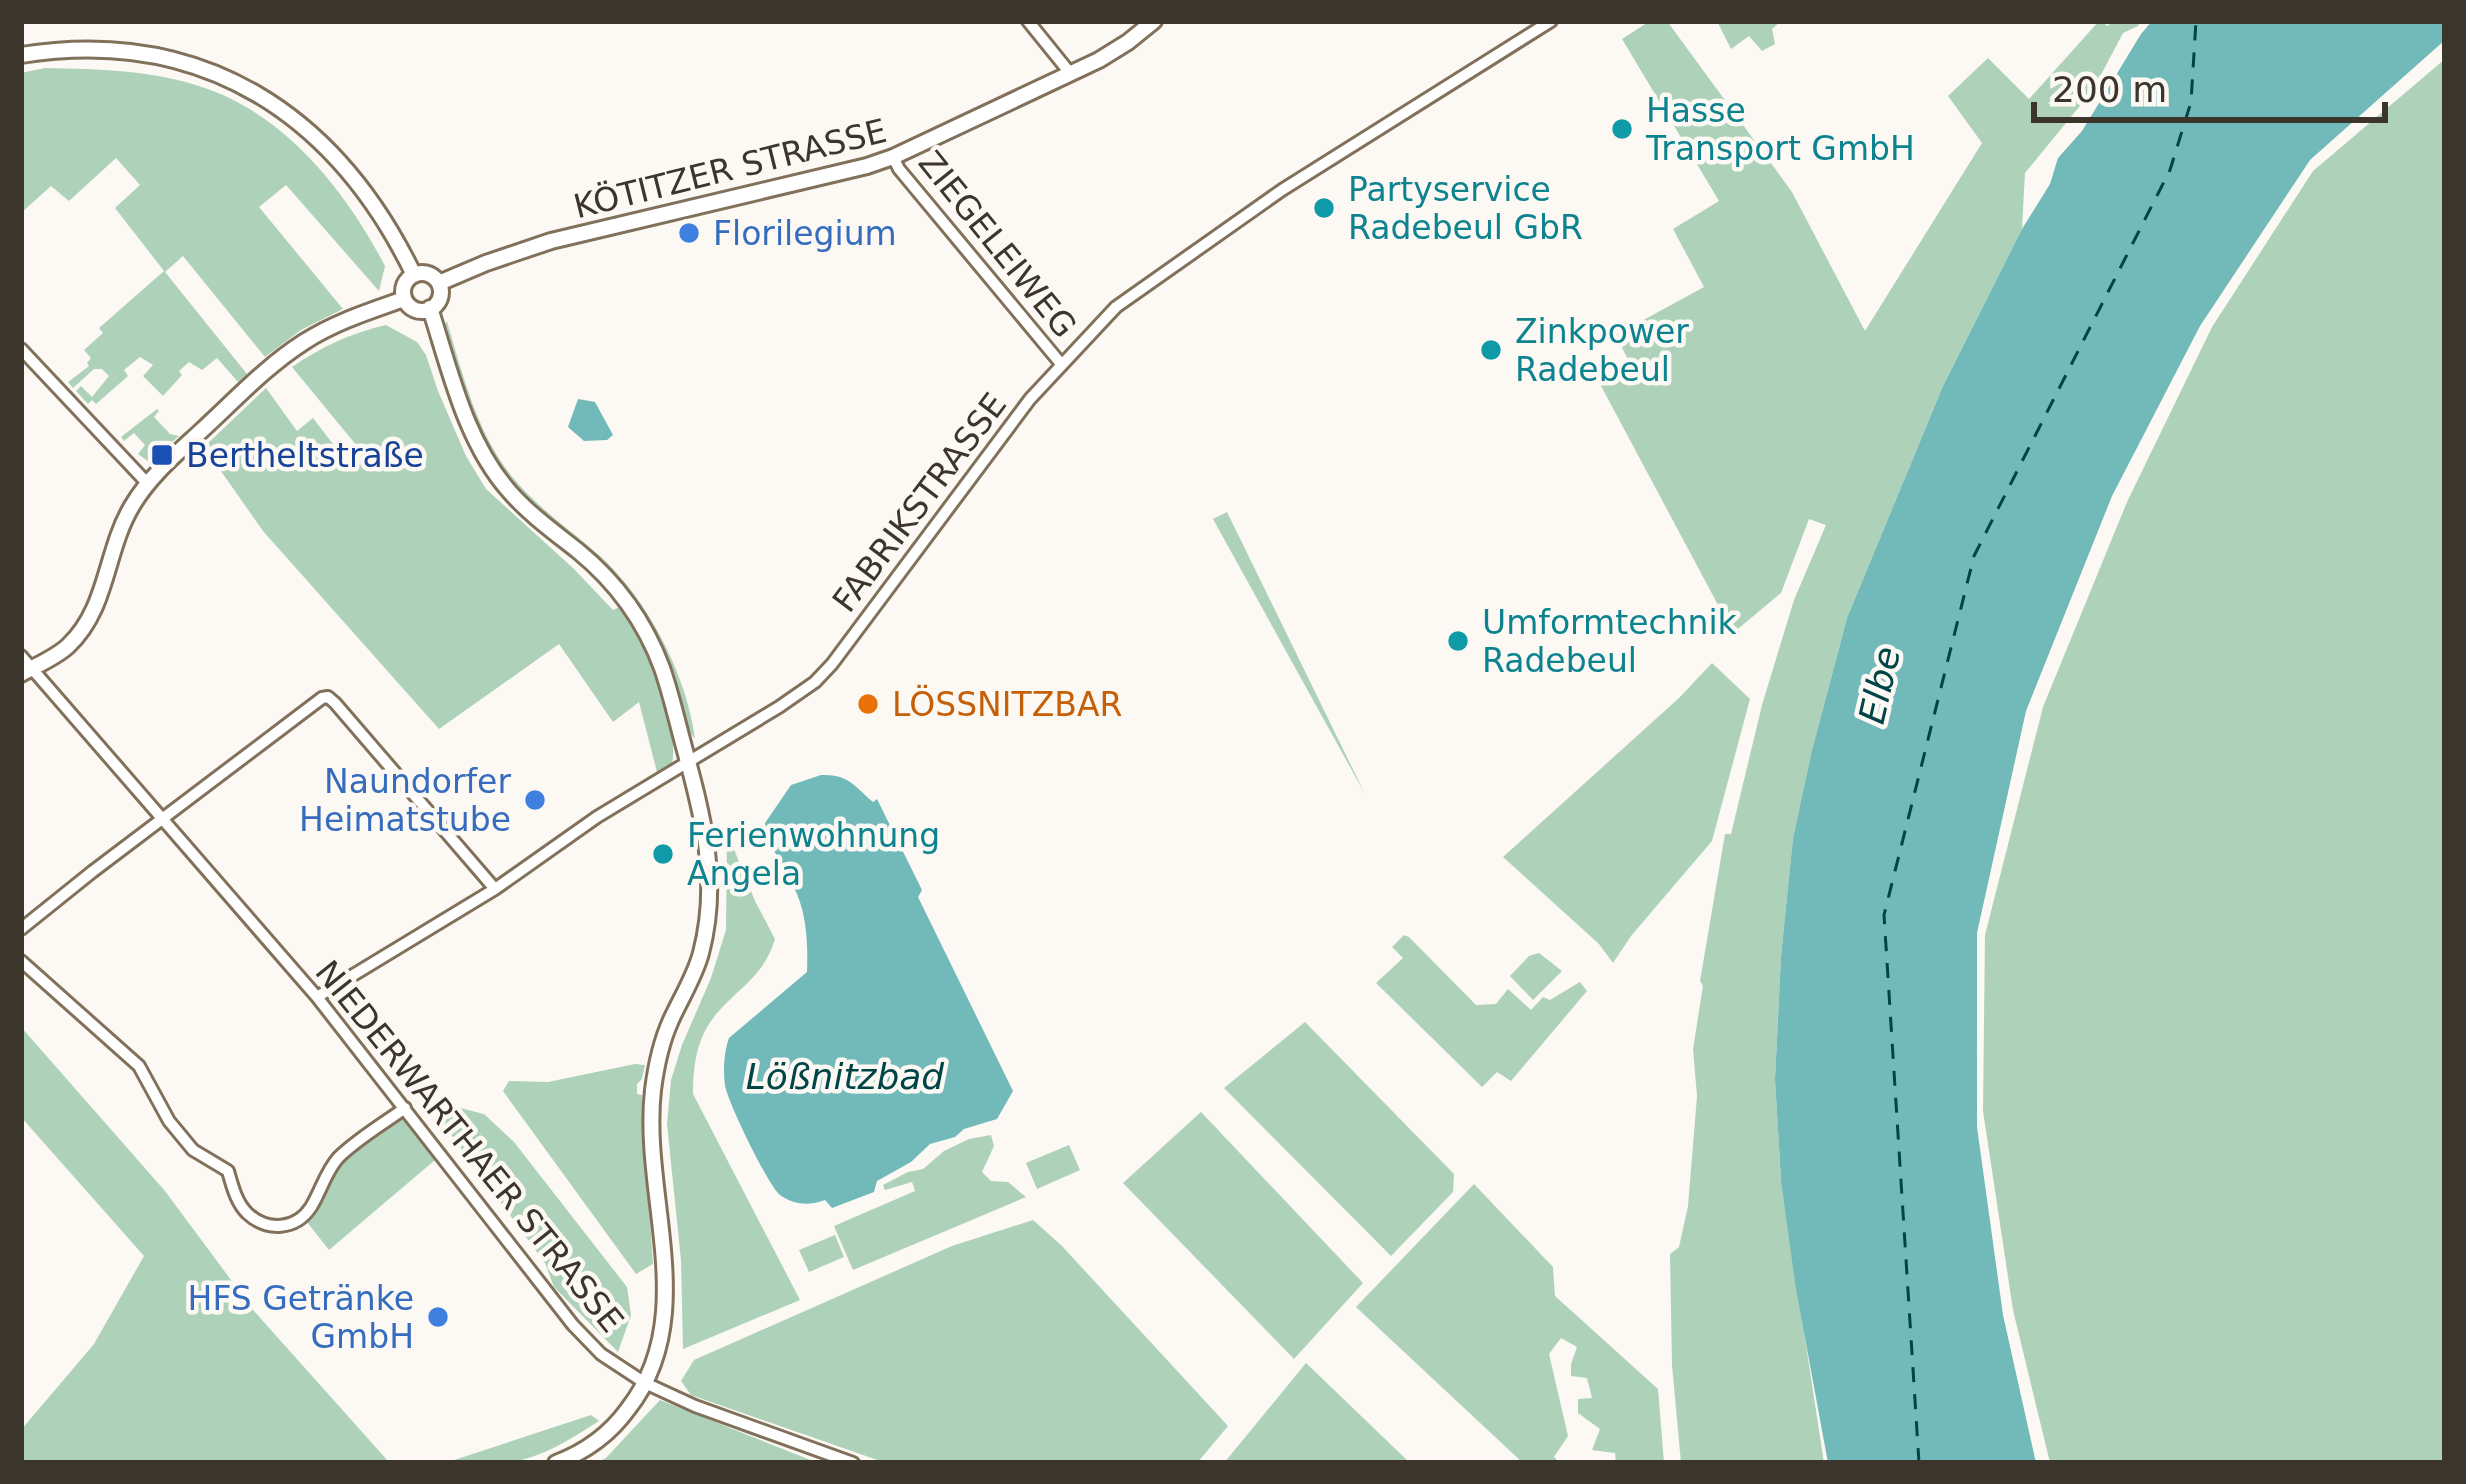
<svg xmlns="http://www.w3.org/2000/svg" width="2466" height="1484" font-family="'DejaVu Sans',sans-serif">
<rect width="100%" height="100%" fill="#fcf8f3"/>
<path fill="#add2b9" d="M1650,21H1667L1792,192L1865,331L1982,143L1948,96L1988,58L2029,99L2099,21L2108,26L2112,21H2140L2138,26L2123,33L2093,90L2025,173L2022,229L1943,386L1847,618L1812,750L1793,838L1781,956L1775,1079L1781,1181L1824,1463H1681L1672,1365L1670,1254L1679,1247L1688,1206L1697,1096L1693,1049L1703,986L1700,981L1725,834H1731L1762,705L1794,600L1826,525L1809,519L1781,593L1733,633L1600,384L1631,366L1616,335L1704,287L1673,229L1719,201L1622,39Z
M1717,21H1781L1772,29L1775,44L1762,51L1749,36L1731,49Z
M2445,59V1463H2050L2013,1310L1983,1111L1985,935L2043,707L2127,502L2212,327L2313,171Z
M45,68C98,69 151,70 202,87C285,114 346,191 385,266L379,291L286,185L259,207L343,309L301,330L265,357L183,256L165,272L247,374L238,382L217,358L202,370L189,362L179,371L182,375L163,396L143,376L153,365L140,357L124,370L128,376L96,404L92,400L88,404L76,391L81,386L92,397L109,376L102,369H94L73,388L68,382L89,366L87,363L91,358L84,350L103,333L99,328L164,271L115,208L140,185L116,158L69,201L51,186L21,213V73Z
M447,322C463,375 476,430 510,474C535,506 569,529 599,555C647,598 687,675 695,739L689,731L665,658L653,631L510,481C475,434 459,380 443,324Z
M386,325L417,342L426,355L438,391L466,456L486,489L573,568L613,610L621,606C648,642 680,720 672,765L657,772L639,702L613,722L559,644L439,729L263,531L204,447L266,388L297,431L313,418L353,470L366,457L292,367C321,347 351,333 386,325Z
M157,409L159,411L154,417L170,434L179,436L149,462L138,454L145,445L134,433L124,441L121,437Z
M1227,512L1365,794L1213,519Z
M1712,663L1750,699L1712,841L1631,936L1613,963L1599,944L1503,857L1679,698Z
M727,832L755,901L775,939C762,981 735,988 711,1021C696,1042 693,1069 693,1094L800,1300L683,1349L681,1260L667,1124L671,1080L682,1045L711,978L726,930Z
M1404,935L1409,937L1476,1005L1496,1004L1508,989L1531,1010L1543,997L1550,1000L1580,982L1587,991L1511,1081L1497,1072L1482,1087L1376,983L1403,958L1392,947Z
M1539,953L1562,971L1533,1000L1510,976L1529,956Z
M1305,1022L1454,1174L1453,1192L1391,1256L1224,1088Z
M21,1027L165,1191L254,1311L388,1461L21,1463V1430L94,1344L144,1256L21,1117Z
M635,1064L645,1065L642,1079L637,1084V1094L642,1095L653,1264L636,1274L503,1091L509,1081L548,1082Z
M460,1108L484,1114L514,1142L627,1287L631,1315L618,1352L554,1287L545,1263L441,1121Z
M1201,1112L1363,1283L1294,1359L1123,1183Z
M402,1118L435,1160L329,1250L307,1222L337,1166Z
M991,1135L994,1146L982,1172L991,1181L1008,1182L1026,1197L853,1270L834,1226L915,1191L912,1182L885,1190L883,1185L908,1172L923,1169L944,1151L969,1139Z
M1069,1145L1080,1170L1037,1189L1026,1163Z
M1474,1184L1553,1267L1555,1296L1658,1389L1664,1463H1616L1615,1453L1592,1450L1600,1429L1578,1413V1399L1592,1398L1587,1378L1571,1376V1364L1577,1347L1561,1338L1549,1354L1568,1436L1554,1457L1560,1463H1523L1356,1307Z
M1033,1220L1061,1245L1228,1426L1197,1463H886L691,1395L681,1381L694,1360L952,1246Z
M835,1235L844,1257L809,1272L799,1250Z
M1306,1363L1410,1463H1224Z
M660,1400L818,1463H595L606,1458Z
M591,1415L599,1421C569,1440 539,1460 503,1463C484,1465 464,1463 445,1463Z"/>
<path fill="#72b9b9" d="M2152,21H2445V40L2310,160L2200,326L2112,496L2026,711L1977,933V1127L2003,1315L2036,1463H1828L1796,1289L1781,1181L1775,1079L1781,956L1793,838L1812,750L1847,618L1943,386L2022,229L2050,184L2058,158L2082,131L2141,34Z
M578,399L595,402L613,435L607,440L584,441L568,427Z
M821,775C849,774 854,786 873,802L877,799L922,890L918,897L1013,1091L997,1119L964,1129L955,1137L930,1144L911,1162L877,1181L874,1192L832,1208L825,1200C810,1206 793,1205 780,1195C769,1187 727,1101 725,1085C723,1071 724,1052 729,1038L807,972C808,946 807,918 797,894C787,871 768,847 765,823L791,785Z"/>
<g fill="none" stroke-linecap="round" stroke-linejoin="round">
<path stroke="#004546" stroke-width="3" stroke-dasharray="15 12" stroke-linecap="butt" d="M1919,1463L1884,915L1974,556L2170,170L2191,102L2196,21"/>
<g stroke="#81715b" stroke-width="16">
<path id="street" d="M1028,21L1070,73
M893,157L899,169L1062,365
M21,349L148,484
M21,656L317,997L573,1325L601,1354L645,1383L695,1406L853,1463
M21,929L92,872L322,698L328,697L335,703L495,889
M21,961L139,1066L169,1121L193,1150L228,1171C232,1185 236,1202 247,1213C267,1232 296,1230 311,1207C321,1191 325,1173 338,1158C357,1139 383,1124 405,1108
M317,997L495,889L597,817L779,707L815,682L832,664L1030,399L1116,307L1282,190L1551,21"/>
</g>
<g stroke="#81715b" stroke-width="20">
<path id="secondary" d="M21,55C202,26 336,114 414,275
M403 292a19 19 0 1 1 38 0a19 19 0 1 1-38 0Z
M439,283L486,263L551,241L867,166L893,157L1099,60L1128,42L1154,21
M430,308C450,370 465,441 509,491C529,514 554,532 578,551C616,582 645,622 662,668C671,694 677,721 684,747C703,816 720,881 701,953C695,976 681,998 671,1020C661,1042 656,1066 653,1090C641,1196 701,1316 628,1409C610,1434 585,1452 556,1463
M21,674C37,665 55,658 68,646C108,609 105,551 132,506C149,477 175,455 200,432C233,402 265,367 304,342C335,322 370,311 404,299"/>
</g>
<use href="#street" stroke="#fff" stroke-width="10"/>
<use href="#secondary" stroke="#fff" stroke-width="14"/>
</g>
<g fill="#0f9aa8" stroke="#fcf8f3" stroke-width="4.5">
<circle cx="1622" cy="129" r="12"/>
<circle cx="1324" cy="208" r="12"/>
<circle cx="1491" cy="350" r="12"/>
<circle cx="1458" cy="641" r="12"/>
<circle cx="663" cy="854" r="12"/>
</g>
<g fill="#3f7fe0" stroke="#fcf8f3" stroke-width="4.5">
<circle cx="689" cy="233" r="12"/>
<circle cx="535" cy="800" r="12"/>
<circle cx="438" cy="1317" r="12"/>
</g>
<rect fill="#1a4fb4" stroke="#fcf8f3" stroke-width="4.5" x="150" y="443" width="24" height="24" rx="6"/>
<circle fill="#e8710a" stroke="#fcf8f3" stroke-width="4.5" cx="868" cy="704" r="12"/>
<g text-anchor="middle" stroke-width="9" stroke-linejoin="round" paint-order="stroke">
<g font-size="33" fill="#0d838f" stroke="#fcf8f3" text-anchor="start">
<text x="1646" y="122">Hasse<tspan x="1646" dy="38">Transport GmbH</tspan></text>
<text x="1348" y="201">Partyservice<tspan x="1348" dy="38">Radebeul GbR</tspan></text>
<text x="1515" y="343">Zinkpower<tspan x="1515" dy="38">Radebeul</tspan></text>
<text x="1482" y="634">Umformtechnik<tspan x="1482" dy="38">Radebeul</tspan></text>
<text x="687" y="847">Ferienwohnung<tspan x="687" dy="38">Angela</tspan></text>
</g>
<g font-size="33" fill="#3c352b" stroke="#fcf8f3">
<text transform="translate(730 168) rotate(-14)" y="12">KÖTITZER STRASSE</text>
<text transform="translate(998 244) rotate(51)" y="12">ZIEGELEIWEG</text>
<text transform="translate(919 502) rotate(-53)" y="12">FABRIKSTRASSE</text>
<text transform="translate(470 1146) rotate(51)" y="12">NIEDERWARTHAER STRASSE</text>
</g>
<g font-size="33" fill="#366cbe" stroke="#fcf8f3" text-anchor="end">
<text x="713" y="245" text-anchor="start">Florilegium</text>
<text x="511" y="793">Naundorfer<tspan x="511" dy="38">Heimatstube</tspan></text>
<text x="414" y="1310">HFS Getränke<tspan x="414" dy="38">GmbH</tspan></text>
</g>
<g font-size="33" fill="#164399" stroke="#fcf8f3" text-anchor="start">
<text x="186" y="467">Bertheltstraße</text>
</g>
<g font-size="33" fill="#c56008" stroke="#fcf8f3" text-anchor="start">
<text x="892" y="716">LÖSSNITZBAR</text>
</g>
<g font-size="36" font-style="italic" fill="#004546" stroke="#fcf8f3">
<text transform="translate(1879 685) rotate(-77)" y="13">Elbe</text>
<text x="845" y="1089">Lößnitzbad</text>
</g>
</g>
<rect width="2466" height="1484" fill="none" stroke="#3c352b" stroke-width="48"/>
<path d="M2034 102v18h351v-18" fill="none" stroke="#3c352b" stroke-width="6"/>
<text x="2052" y="102" font-size="36" fill="#3c352b" stroke="#fcf8f3" stroke-width="9" paint-order="stroke">200 m</text>
</svg>
